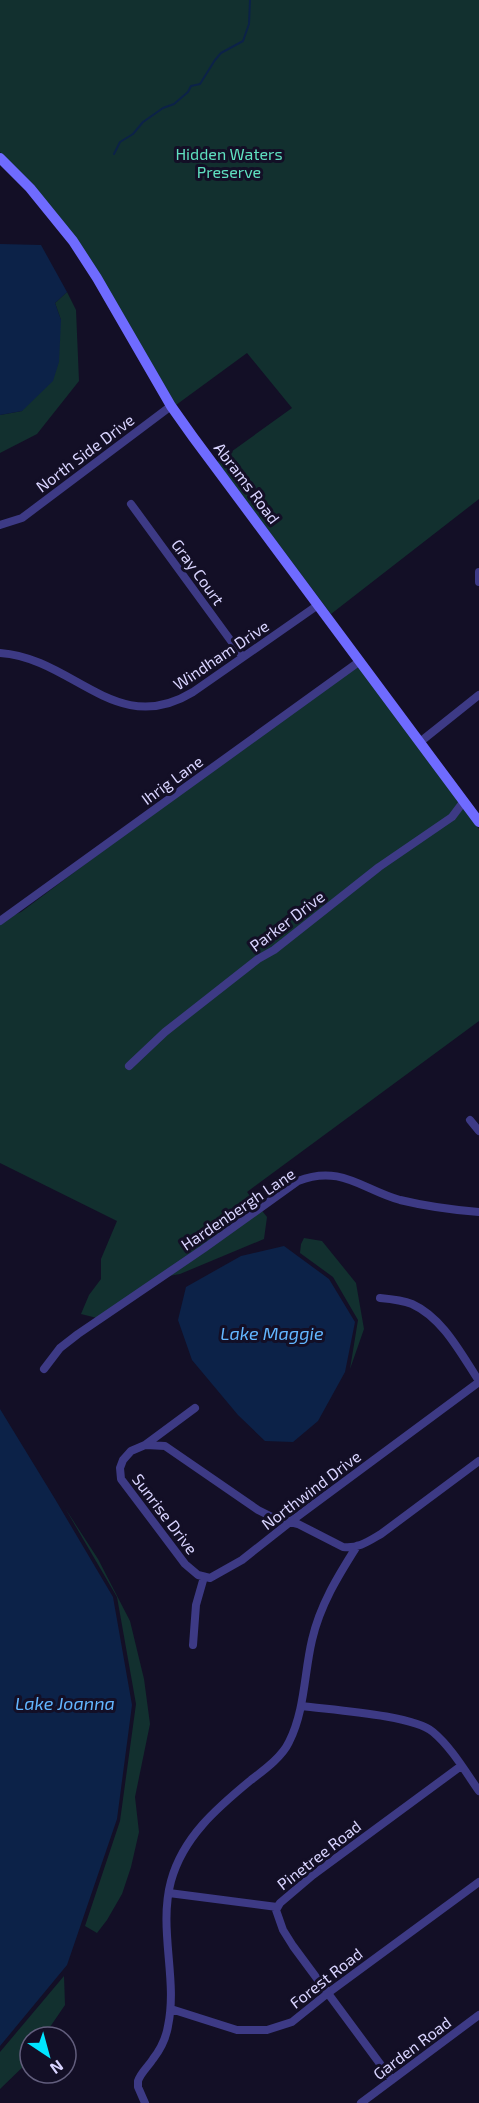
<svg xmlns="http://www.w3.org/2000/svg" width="479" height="2103" font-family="'Exo 2',sans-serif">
<rect width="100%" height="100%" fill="#130f26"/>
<path fill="#12302f" d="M0,0H479V499L331,614L217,462L292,408L247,353L176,405L118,306L33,184L0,152Z
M67,292L76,310L79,381L37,434L0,453V415L22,411L61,320L55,303Z
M356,662L479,829V1021L247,1192L267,1217L264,1239L180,1274L157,1278L105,1320L81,1314L89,1295L101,1279V1259L117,1221L0,1163V921L21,912Z
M304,1238L322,1241L356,1283L364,1329L350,1369L358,1320L333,1277L300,1253L301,1244Z
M65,1508L98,1559L130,1621L144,1679L150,1724L135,1797L139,1832L131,1867L122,1894L107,1920L97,1933L85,1926L120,1821L136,1704L117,1597Z
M64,1976L65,2005L50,2027L47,2037H30V2060L0,2089V2052Z"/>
<path fill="#0c2248" d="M0,244L41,245L67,292L55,303L61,320L59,362L53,381L22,411L0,415Z
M284,1246L329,1279L355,1322L345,1372L318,1421L293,1442L265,1441L238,1415L192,1360L178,1320L186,1287L241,1256Z
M0,1409L55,1499L113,1597L132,1705L117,1819L67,1965L0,2046Z"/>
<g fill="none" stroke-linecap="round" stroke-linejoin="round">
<path stroke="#0c2248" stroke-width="2" d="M114,154L120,142L133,134L143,122L163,108L174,104L188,92L191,86L200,84L215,60L221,53L243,41L249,24L250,0"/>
<path stroke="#3d3a85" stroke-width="8" d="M131,504L242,656
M0,525L22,518L171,406
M479,572V582
M0,653C74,658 116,739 193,692L318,605
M420,742L479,695
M0,921L360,661
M129,1066L165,1032L258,959L274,950L379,867L452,817L464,801
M470,1120L479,1131
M380,1298C391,1299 402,1300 412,1304C443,1318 461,1354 479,1381
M44,1369L60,1348L78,1334L203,1249L298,1181C341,1164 363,1190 400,1200C425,1206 453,1210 479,1212
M195,1408L145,1445L131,1451L123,1460L120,1468L121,1479L185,1564L198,1575L210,1578L242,1560L290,1522L479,1382
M146,1445L165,1446L258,1510L274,1518L298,1524L343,1547C358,1549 369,1541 381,1534L479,1461
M193,1645L196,1605L204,1577
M302,1706C332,1710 413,1715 433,1732C451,1747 465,1771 479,1791
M169,1893L277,1907
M171,2009L237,2030H267L292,2022L328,1993L479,1882
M392,2080L293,1946L283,1930L276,1910L280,1903L313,1875L461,1766
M145,2103L138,2087V2081C141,2072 148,2067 153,2059C160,2050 166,2038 168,2026C178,1979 158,1929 171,1881C183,1837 217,1808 251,1780C264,1770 282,1757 289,1742C305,1710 304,1674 312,1640C320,1605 338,1576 357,1546
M361,2103L479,2015"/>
<path stroke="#6f6bff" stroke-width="10" d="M0,158L30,188L73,241L97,278L171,406L193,437L479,822"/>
</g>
<g text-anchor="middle" stroke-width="6" stroke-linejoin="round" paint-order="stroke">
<g font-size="16" fill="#5fe0c0" stroke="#130f26">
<text x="229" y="160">Hidden Waters<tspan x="229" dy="18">Preserve</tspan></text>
</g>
<g font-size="16" fill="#d9d4ff" stroke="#130f26">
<text transform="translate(85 453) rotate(-37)" y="6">North Side Drive</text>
<text transform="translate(247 483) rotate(53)" y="6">Abrams Road</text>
<text transform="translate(198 572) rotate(54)" y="6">Gray Court</text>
<text transform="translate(221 655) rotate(-34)" y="6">Windham Drive</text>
<text transform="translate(172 780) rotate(-36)" y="6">Ihrig Lane</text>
<text transform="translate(287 921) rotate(-37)" y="6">Parker Drive</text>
<text transform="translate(238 1209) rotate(-34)" y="6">Hardenbergh Lane</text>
<text transform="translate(311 1490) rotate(-37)" y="6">Northwind Drive</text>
<text transform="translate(165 1514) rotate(53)" y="6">Sunrise Drive</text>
<text transform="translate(319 1855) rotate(-38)" y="6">Pinetree Road</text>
<text transform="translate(326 1978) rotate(-38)" y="6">Forest Road</text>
<text transform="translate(412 2048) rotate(-37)" y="6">Garden Road</text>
</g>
<g font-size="18" font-style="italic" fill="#62b6ff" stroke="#130f26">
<text x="272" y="1340">Lake Maggie</text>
<text x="65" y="1710">Lake Joanna</text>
</g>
</g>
<g transform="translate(48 2055) rotate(144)"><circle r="28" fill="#130f26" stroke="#625e7d" stroke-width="1.5"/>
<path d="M0-4.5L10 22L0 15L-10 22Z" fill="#00e5ff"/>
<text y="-9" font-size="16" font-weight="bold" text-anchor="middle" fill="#d9d4ff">N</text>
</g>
</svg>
